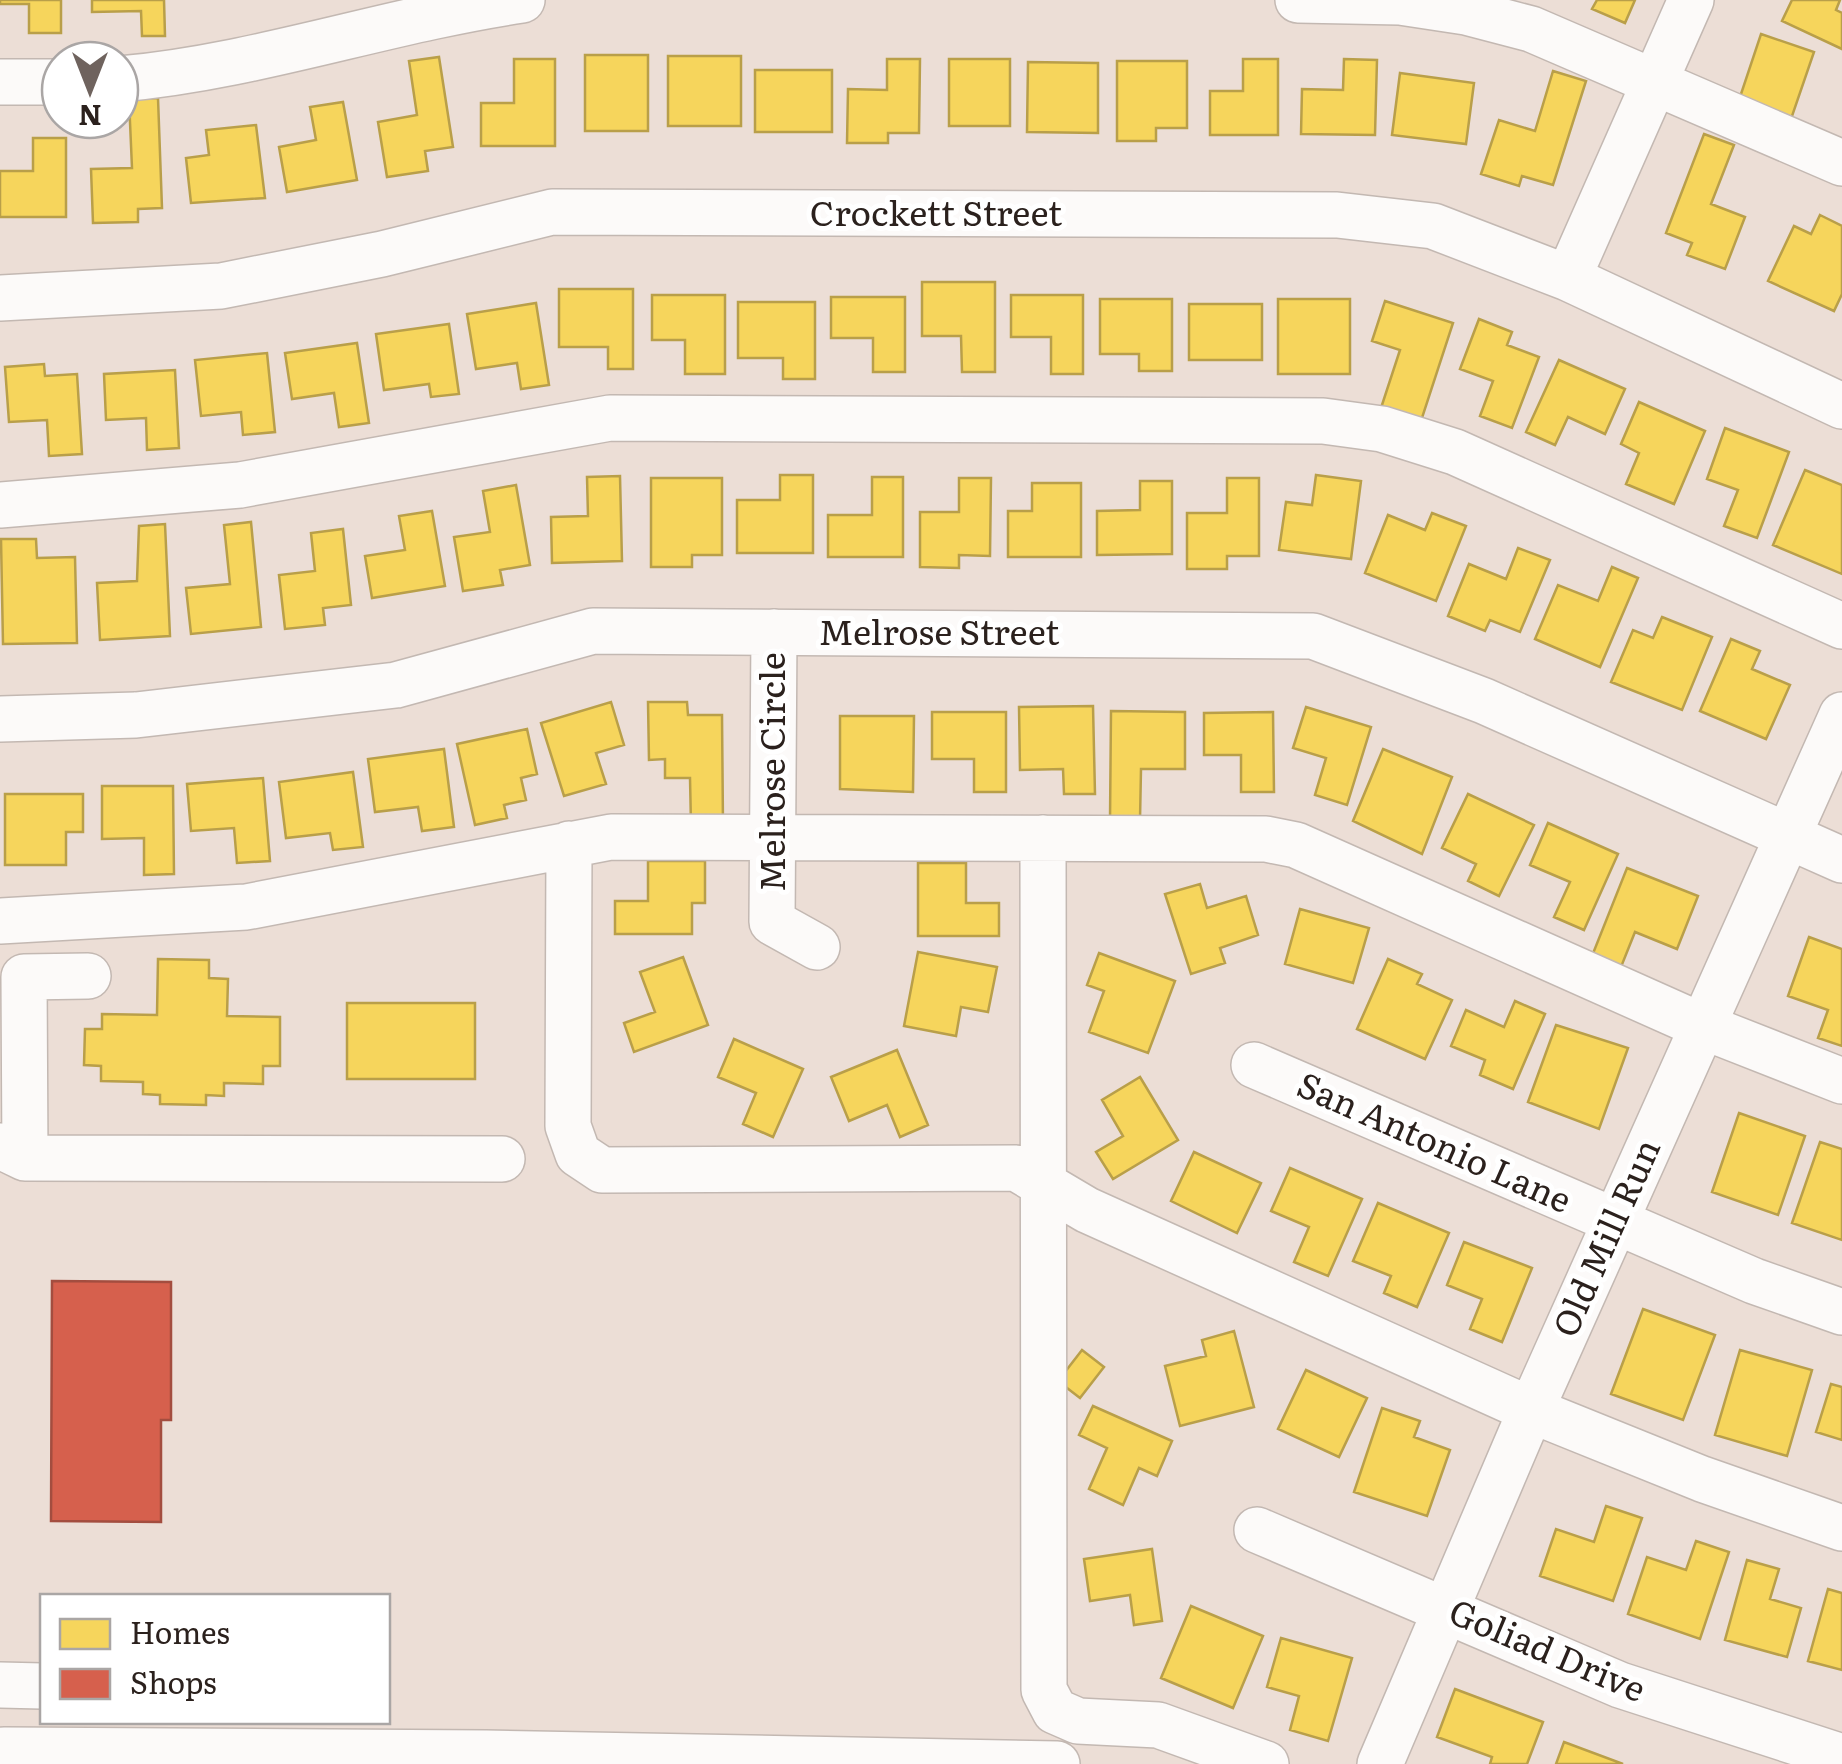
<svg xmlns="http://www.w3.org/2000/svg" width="1842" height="1764" font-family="Literata,serif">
<rect width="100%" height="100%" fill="#ecded6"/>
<path fill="#f6d55c" stroke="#b99f49" stroke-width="2.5" d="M0,0H61V33H29V4H0Z
M92,0H164L165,36H142L141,11L92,12Z
M1597,0H1635L1625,23L1592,9Z
M1792,0H1840L1836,10L1842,13V49L1782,21Z
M1761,34L1814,52L1790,122L1738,103Z
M585,55H648V131H585Z
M668,56H741V126H668Z
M439,57L453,147L425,151L428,171L387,177L378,122L417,115L409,61Z
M514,59H555V146H481V103H514Z
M887,59H920L919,133H888V143H847L848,89L887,90Z
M949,59H1010V126H949Z
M1243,59H1278V135H1210V91H1243Z
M1344,59L1377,60L1375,135L1301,134L1302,89L1343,90Z
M1117,61H1187V128H1156V141H1117Z
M1028,62L1098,63V133L1027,132Z
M755,70H832V132H755Z
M1553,71L1586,81L1553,185L1522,176L1519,186L1481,174L1499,120L1535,131Z
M1400,73L1474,83L1466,144L1392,135Z
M158,98L162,208L138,209V222L93,223L91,169L132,168L129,99Z
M343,102L357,180L287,192L279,147L316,140L310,107Z
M256,125L265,198L191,203L186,158L209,155L206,130Z
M1704,134L1734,145L1711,204L1745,217L1725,269L1687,255L1692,243L1666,233Z
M33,138H66V217H0V171H33Z
M1820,215L1842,226V294L1834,311L1768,281L1794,226L1811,234Z
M922,282H995V372H962L961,336H922Z
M559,289H633V369H608V347H559Z
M652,295H725V374H685V340H652Z
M1011,295H1083V374H1051V337H1011Z
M831,297H905V372H873V338H831Z
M1100,299H1172V371H1139V354H1100Z
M1278,299H1350V374H1278Z
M1385,301L1453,323L1421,421L1381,408L1400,350L1372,341Z
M738,302H815V379H783V358H738Z
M536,303L549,385L521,389L517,363L476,369L467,314Z
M1189,304H1262V360H1189Z
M1479,319L1512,332L1507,345L1539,357L1512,428L1480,416L1493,381L1460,369Z
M449,324L459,394L431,397L429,384L384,390L376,334Z
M357,343L369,423L339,427L334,393L292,399L285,353Z
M267,353L275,432L243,435L241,412L201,416L195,360Z
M1559,360L1625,389L1605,434L1568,417L1555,445L1526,432Z
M44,364L45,376L77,374L82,454L49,456L47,420L9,422L5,367Z
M175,370L179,448L147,450L146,418L106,420L104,374Z
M1639,402L1705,431L1674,504L1626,484L1639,453L1621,444Z
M1725,428L1789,452L1757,538L1724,526L1738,490L1707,479Z
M1805,470L1842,485V574L1773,545Z
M780,475H813V553H737V500H780Z
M1316,475L1361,481L1351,559L1279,550L1286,502L1312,505Z
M620,476L622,561L552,563L551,517L588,516L587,477Z
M872,477H903V557H828V515H872Z
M651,478H722V555H692V567H651Z
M959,478H991L990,556L959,555V568L920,567V512H959Z
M1227,478H1259V556H1227V569H1187V513H1227Z
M1140,481H1172V554L1097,555V511L1140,510Z
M1032,483H1081V557H1008V511H1032Z
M516,485L530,565L500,570L503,585L463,591L454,537L490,532L483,491Z
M432,511L445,586L372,598L365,556L405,550L399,516Z
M1432,513L1466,526L1436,601L1365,573L1388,515L1425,530Z
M251,522L261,627L191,634L186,588L230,584L224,525Z
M165,524L170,636L100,640L97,583L137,581L139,526Z
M343,529L351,605L323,608L325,625L285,629L279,575L315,571L311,533Z
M1,539H36L37,558L75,557L77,643L3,644Z
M1518,548L1550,560L1520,632L1490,620L1485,631L1448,616L1469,564L1506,579Z
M1612,567L1638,578L1600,667L1535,639L1558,585L1598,601Z
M1662,617L1712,637L1682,710L1611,682L1633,630L1653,638Z
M1731,639L1760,651L1752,669L1790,685L1766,739L1700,711Z
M611,702L624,745L596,753L606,784L564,796L541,723Z
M648,702H687L688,715H722L723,825H691L690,778H665V759L649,760Z
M1093,706L1095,794H1064L1063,769L1020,770L1019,707Z
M1306,707L1371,727L1347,805L1315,795L1326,758L1293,748Z
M1111,711L1185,712V769H1141L1140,820H1110Z
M932,712H1006V792H974V759H932Z
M1273,712L1274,792H1241V755H1204V713Z
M840,716H914L913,792L840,789Z
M527,729L537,774L521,778L526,800L504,805L507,818L475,825L457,744Z
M444,749L454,827L422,831L418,807L375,812L368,759Z
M1383,749L1452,777L1422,854L1353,821Z
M353,772L363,847L333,850L330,833L286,838L279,782Z
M263,778L270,861L237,863L234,828L191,831L187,784Z
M102,786H173L174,874L144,875V838L102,839Z
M5,794H83V832H66V865H5Z
M1468,794L1534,825L1499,896L1468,881L1476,864L1442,848Z
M1548,823L1618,854L1584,930L1554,917L1570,882L1530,865Z
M648,861H705V903H692V934H615V901H648Z
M918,863H966V903H999V936H918Z
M1627,868L1698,896L1677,949L1635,932L1619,972L1590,961Z
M1200,884L1207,908L1246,896L1258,935L1220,948L1225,963L1191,974L1165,894Z
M1300,909L1369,928L1353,983L1285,964Z
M1809,937L1842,949V1046L1818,1038L1828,1010L1788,996Z
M918,952L997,967L988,1012L961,1007L956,1036L904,1026Z
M1099,953L1175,981L1148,1053L1089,1032L1104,991L1087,985Z
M683,957L708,1025L634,1052L624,1023L655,1012L640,972Z
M158,959L209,960V978L228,979L227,1016L280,1017V1066H263V1084L224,1083V1096L206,1095V1105L160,1104V1095L143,1094V1082L101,1081V1066L84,1065L85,1029H102V1014L157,1015Z
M1388,959L1422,974L1417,984L1452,1000L1425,1059L1357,1029Z
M1515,1001L1545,1014L1513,1089L1480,1075L1485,1060L1451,1046L1466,1010L1504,1027Z
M347,1003H475V1079H347Z
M1556,1025L1628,1048L1599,1129L1528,1102Z
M734,1039L803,1069L773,1137L743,1124L756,1093L718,1077Z
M897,1050L928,1125L900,1137L887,1105L849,1121L831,1077Z
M1140,1077L1178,1140L1113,1179L1096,1152L1123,1136L1102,1100Z
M1739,1113L1805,1136L1778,1215L1712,1192Z
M1820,1142L1842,1149V1240L1792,1223Z
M1194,1152L1261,1183L1237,1233L1171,1201Z
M1290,1168L1362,1199L1328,1276L1294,1262L1309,1227L1271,1211Z
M1378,1203L1449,1233L1417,1307L1384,1293L1391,1276L1353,1261Z
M1464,1242L1532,1268L1502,1342L1470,1329L1482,1299L1447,1285Z
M1643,1309L1715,1335L1683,1420L1611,1394Z
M1234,1331L1254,1407L1180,1426L1165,1366L1206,1356L1202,1340Z
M1082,1350L1104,1367L1080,1398L1058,1381Z
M1740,1350L1812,1370L1787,1456L1715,1435Z
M1306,1370L1367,1398L1339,1457L1278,1429Z
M1831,1384L1842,1387V1440L1816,1432Z
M1093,1406L1172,1441L1157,1476L1139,1468L1123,1505L1089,1489L1107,1448L1079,1435Z
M1382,1408L1420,1421L1414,1437L1450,1450L1427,1516L1354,1492Z
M1606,1506L1642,1518L1613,1601L1540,1576L1556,1529L1594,1542Z
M1696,1541L1729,1552L1700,1639L1628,1614L1647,1557L1686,1570Z
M1152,1549L1162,1621L1134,1625L1130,1595L1090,1601L1084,1559Z
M1747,1560L1779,1569L1770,1599L1801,1608L1787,1657L1725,1640Z
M1828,1589L1842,1593V1670L1808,1661Z
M1191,1606L1263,1636L1233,1708L1161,1678Z
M1281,1638L1352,1658L1328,1741L1290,1730L1299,1696L1267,1687Z
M1455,1689L1543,1722L1527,1764H1490L1492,1757L1437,1737Z
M1564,1742L1623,1764H1556Z"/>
<path fill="#d6604d" stroke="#a34d3f" stroke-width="2.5" d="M52,1281L171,1282V1420H161V1522L51,1521Z"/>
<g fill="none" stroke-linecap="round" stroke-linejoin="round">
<g stroke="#c3b8b2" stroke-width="48">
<path id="minor" d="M1298,0L1400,2L1466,12L1531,29L1842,163
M120,79C256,67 386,20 522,0
M0,82H60
M1568,278L1691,0
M0,298L221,286L382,254L552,212L1337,215L1433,226L1568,278L1842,406
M0,505L240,485L610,418L1323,421L1382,429L1455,452L1842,626
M774,632L772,922L817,947
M0,719L136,715L396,685L593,631L1313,636L1484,701L1842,860
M1043,838L1044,1690L1055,1711L1078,1721L1158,1725L1266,1764
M569,844L568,1126L578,1154L602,1170L1016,1168L1087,1210L1531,1410L1702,1479L1842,1528
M0,921L246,907L611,837L1266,839L1296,845L1702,1026L1842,1081
M1254,1065L1754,1281L1842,1312
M0,1146L25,1158L502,1159
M25,1158L24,977L88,976
M1257,1530L1620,1685L1842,1757
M0,1685L42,1686
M4,1764V1750L486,1753L1057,1764
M1380,1764L1531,1410L1842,715"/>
</g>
<use href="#minor" stroke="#fcfaf9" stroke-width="45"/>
</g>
<g text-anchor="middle" stroke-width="10" stroke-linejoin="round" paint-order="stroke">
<g font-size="35" fill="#2b211d" stroke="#fff">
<text x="936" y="226">Crockett Street</text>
<text x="939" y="645">Melrose Street</text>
<text transform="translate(773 772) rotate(-90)" y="12">Melrose Circle</text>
<text transform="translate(1434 1143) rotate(24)" y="12">San Antonio Lane</text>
<text transform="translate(1607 1238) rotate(-66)" y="12">Old Mill Run</text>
<text transform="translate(1547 1651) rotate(23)" y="12">Goliad Drive</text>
</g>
</g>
<rect x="40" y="1594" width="350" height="130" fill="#ffffff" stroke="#aaa6a5" stroke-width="2.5"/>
<rect x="60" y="1619" width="50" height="30" fill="#f6d55c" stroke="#aaa6a5" stroke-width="2.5"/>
<text x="130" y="1644" font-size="30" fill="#2b211d">Homes</text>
<rect x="60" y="1669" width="50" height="30" fill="#d6604d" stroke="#aaa6a5" stroke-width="2.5"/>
<text x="130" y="1694" font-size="30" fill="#2b211d">Shops</text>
<g transform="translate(90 90) rotate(180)"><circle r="48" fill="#ffffff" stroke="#aaa6a5" stroke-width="2.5"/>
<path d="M0-8L18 38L0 25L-18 38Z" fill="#6f635e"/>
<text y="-15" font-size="28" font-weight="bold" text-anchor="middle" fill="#2b211d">N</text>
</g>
</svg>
